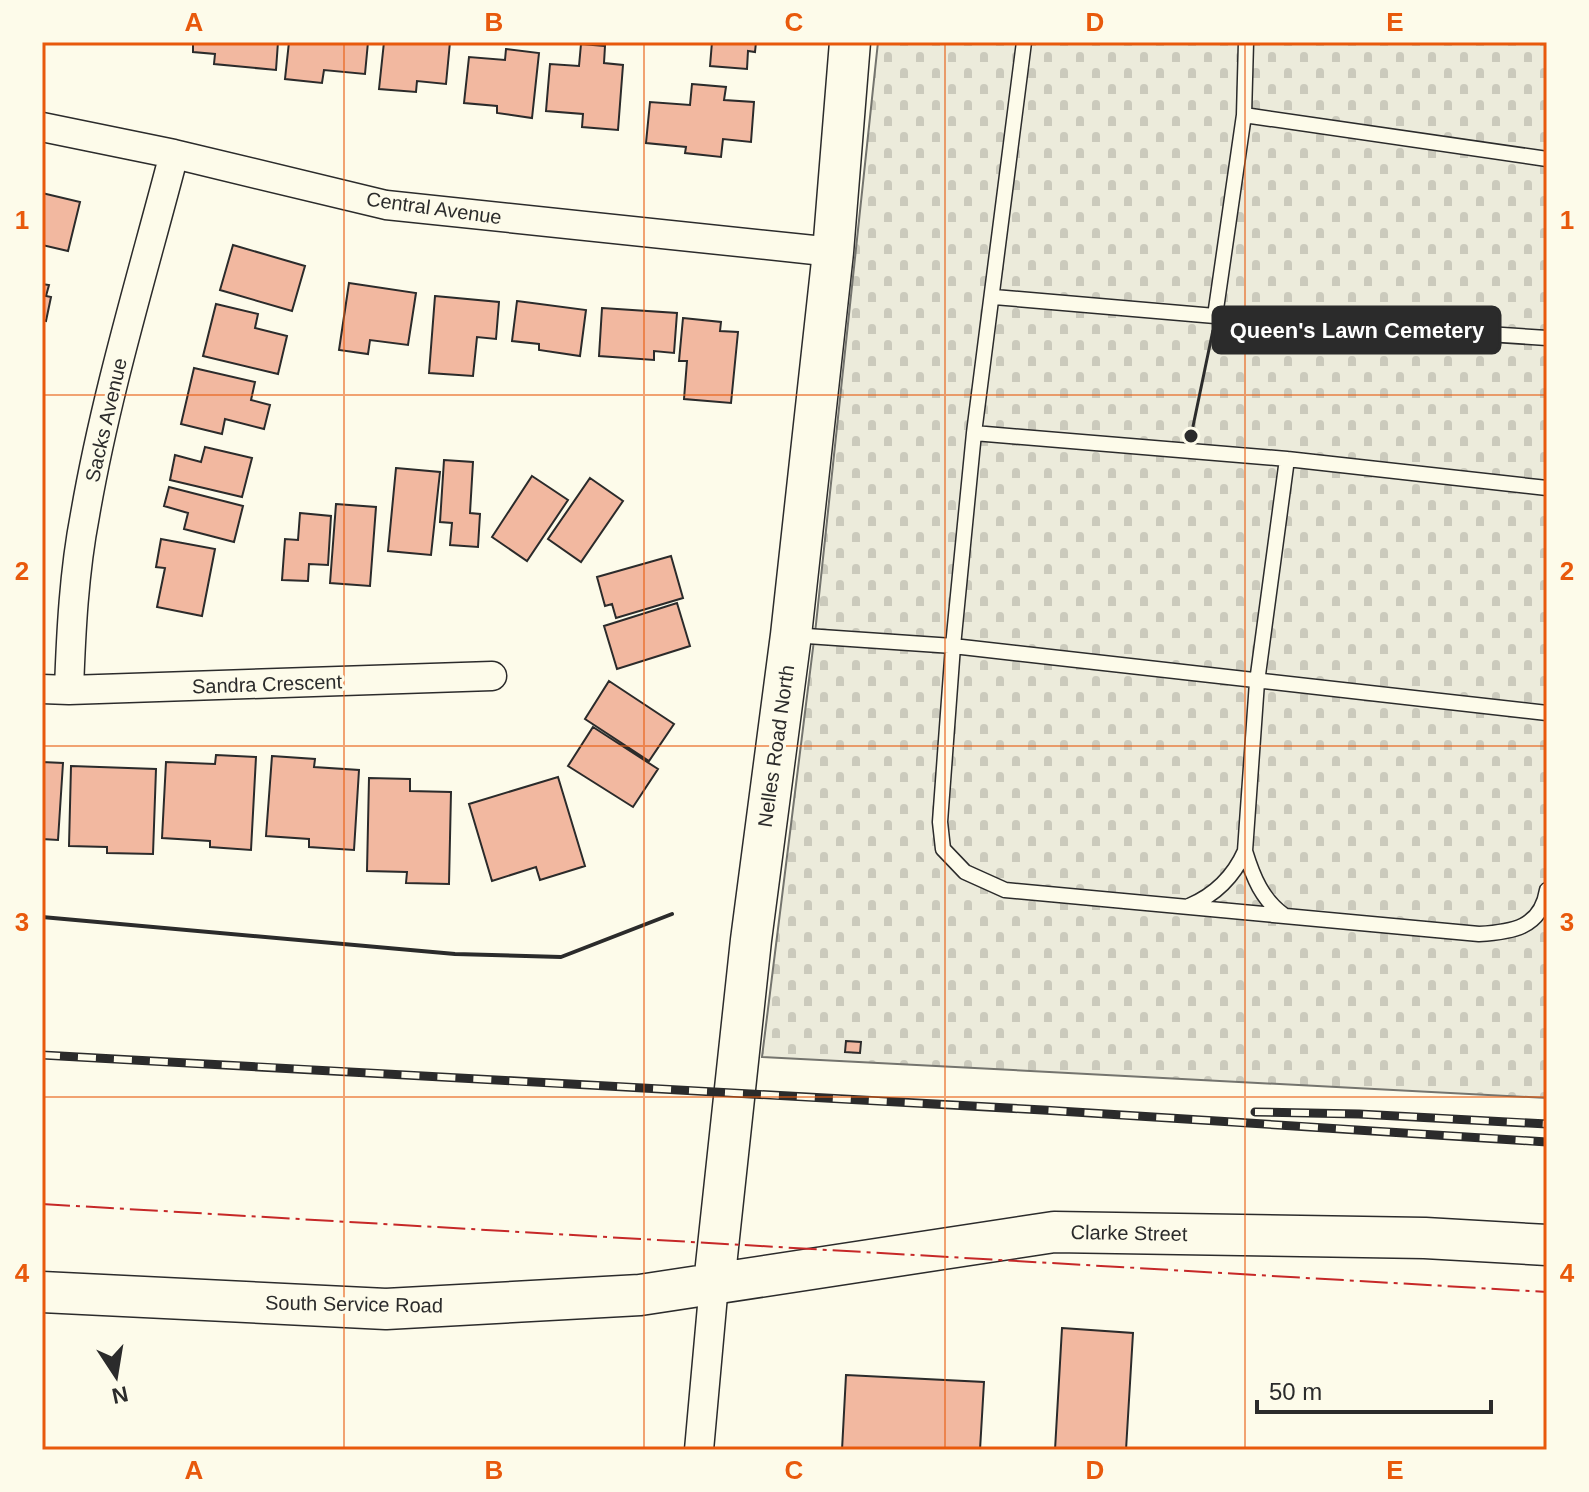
<svg xmlns="http://www.w3.org/2000/svg" width="1589" height="1492" font-family="Arial,sans-serif">
<defs>
<pattern id="cemetery-stones" width="16" height="16" patternUnits="userSpaceOnUse" patternTransform="scale(2)"><rect width="16" height="16" fill="#ecebdb"/><path d="M2 7V4a2 2 0 0 1 4 0v3zM10 15v-3a2 2 0 0 1 4 0v3z" fill="#cbcabc"/></pattern>
</defs>
<rect width="100%" height="100%" fill="#fdfbea"/>
<path fill="url(#cemetery-stones)" stroke="#74746e" stroke-width="2" d="M878,42H1547V1098L762,1057L816,624Z"/>
<path fill="#f2b8a0" stroke="#2b2b2b" stroke-width="2" d="M193,42H278L276,70L214,64L215,54L193,52Z
M289,42H368L365,74L324,70L322,83L285,79Z
M384,42H450L446,84L417,81L416,92L379,89Z
M712,42H756L755,52L748,51L747,69L710,66Z
M581,44L605,46L604,63L623,65L618,130L582,127L583,114L546,111L550,64L579,66Z
M506,49L539,53L532,118L497,113V106L464,103L469,57L505,60Z
M692,84L726,87L724,100L754,102L751,142L723,139L721,157L685,153L686,147L646,143L650,102L690,105Z
M42,193L80,202L68,251L42,245Z
M233,245L305,266L292,311L220,290Z
M349,283L416,293L408,345L370,340L368,354L339,350Z
M42,284L49,285L46,296L51,297L46,321L42,320Z
M435,296L499,302L496,339L477,337L473,376L429,373Z
M517,301L586,310L580,356L539,350V344L512,341Z
M216,304L258,314L255,328L287,336L278,374L203,356Z
M602,308L677,313L674,353L654,351V360L599,356Z
M683,318L721,322L720,331L738,332L731,403L684,399L687,361H679Z
M194,368L255,382L251,400L270,405L264,429L225,419L222,434L181,424Z
M205,447L252,458L242,497L170,480L175,455L201,462Z
M444,460L473,462L470,513L480,514L478,547L450,545L452,523L440,522Z
M396,468L440,472L431,555L388,551Z
M532,476L568,500L527,561L492,537Z
M590,478L623,501L581,562L548,539Z
M169,487L243,506L234,542L184,529L188,513L164,506Z
M336,504L376,507L370,586L330,583Z
M300,513L331,516L328,565L309,564L308,581L282,580L285,539L298,540Z
M161,539L215,549L202,616L157,607L165,568L156,567Z
M671,556L683,598L616,618L612,604L605,606L597,577Z
M677,603L690,646L617,669L604,626Z
M609,681L674,724L649,761L585,719Z
M593,727L658,769L633,807L568,766Z
M216,755L256,757L251,850L210,847V841L162,838L166,762L215,764Z
M272,756L315,759L314,767L359,770L354,850L309,847V839L266,836Z
M42,762L63,763L58,840L42,839Z
M71,766L156,769L153,854L107,853V847L69,846Z
M558,777L585,866L540,880L536,867L492,881L469,804Z
M369,778L410,779V791L451,792L449,884L406,883L407,872L367,871Z
M846,1041L861,1042L860,1053L845,1052Z
M1062,1328L1133,1333L1126,1450H1055Z
M846,1375L984,1382L980,1450H842Z"/>
<g fill="none" stroke-linecap="round" stroke-linejoin="round">
<g stroke="#2b2b2b" stroke-width="17">
<path id="lane" d="M1024,42L974,433L953,646L940,822L943,849L965,872L1005,890L1479,934C1512,932 1541,928 1547,890
M1244,115L1547,159
M994,297L1215,316L1547,338
M1215,316L1244,115L1246,42
M974,433L1287,459L1547,488
M792,635L953,646L1547,713
M1245,851C1253,877 1262,900 1285,916
M1189,906C1215,895 1233,878 1245,851L1257,682L1287,459"/>
</g>
<g stroke="#2b2b2b" stroke-width="31">
<path id="street" d="M42,127L174,154L386,205L833,252
M42,689L69,690L492,676
M69,690C71,632 74,572 85,515C106,393 143,273 174,154
M699,1450L714,1284"/>
</g>
<g stroke="#2b2b2b" stroke-width="43">
<path id="secondary" d="M714,1284L751,940L791,635L833,252L850,42
M42,1292L386,1309L640,1295L1054,1232L1425,1238L1547,1245"/>
</g>
<use href="#lane" stroke="#fdfbea" stroke-width="14"/>
<use href="#street" stroke="#fdfbea" stroke-width="28"/>
<use href="#secondary" stroke="#fdfbea" stroke-width="40"/>
<g stroke="#2b2b2b" stroke-width="9">
<path id="rail" d="M42,1055L1043,1110L1547,1142
M1255,1112L1359,1114L1547,1124"/>
</g>
<use href="#rail" stroke="#fdfbea" stroke-width="6" stroke-dasharray="18" stroke-linecap="butt"/>
<path stroke="#2b2b2b" stroke-width="4" d="M42,917L455,954L561,957L672,914"/>
<path stroke="#c62828" stroke-width="2" stroke-dasharray="28 6 4 6" stroke-linecap="butt" d="M42,1204L1547,1292"/>
</g>
<path fill="none" stroke="#e8590c" stroke-width="2" stroke-opacity="0.55" d="M344,42V1450M644,42V1450M945,42V1450M1245,42V1450M42,395H1547M42,746H1547M42,1097H1547"/>
<g text-anchor="middle" stroke-width="6" stroke-linejoin="round" paint-order="stroke">
<g font-size="20" fill="#2b2b2b" stroke="#fdfbea">
<text transform="translate(434 208) rotate(8)" y="7">Central Avenue</text>
<text transform="translate(106 420) rotate(-77)" y="7">Sacks Avenue</text>
<text transform="translate(267 684) rotate(-2)" y="7">Sandra Crescent</text>
<text transform="translate(776 746) rotate(-82)" y="7">Nelles Road North</text>
<text transform="translate(1129 1233) rotate(1)" y="7">Clarke Street</text>
<text transform="translate(354 1304) rotate(1)" y="7">South Service Road</text>
</g>
</g>
<path fill="none" stroke="#2b2b2b" stroke-width="3" d="M1191 436L1213 330"/>
<circle fill="#2b2b2b" stroke="#fdfbea" stroke-width="3" cx="1191" cy="436" r="8"/>
<rect fill="#2b2b2b" stroke="#2b2b2b" stroke-width="3" x="1213" y="307" width="287" height="46" rx="8"/>
<g font-size="22" text-anchor="middle" font-weight="bold" fill="#fff">
<text x="1357" y="338">Queen's Lawn Cemetery</text>
</g>
<rect width="1589" height="1492" fill="none" stroke="#fdfbea" stroke-width="88"/>
<g transform="translate(116 1376) rotate(168)" stroke="#fdfbea" stroke-width="6" paint-order="stroke">
<path d="M0-6L14 30L0 20L-14 30Z" fill="#2b2b2b"/>
<text y="-12" font-size="22" font-weight="bold" text-anchor="middle" fill="#2b2b2b">N</text>
</g>
<path d="M1257 1400v12h234v-12" fill="none" stroke="#2b2b2b" stroke-width="4"/>
<text x="1269" y="1400" font-size="24" fill="#2b2b2b" stroke="#fdfbea" stroke-width="6" paint-order="stroke">50 m</text>
<rect x="44" y="44" width="1501" height="1404" fill="none" stroke="#e8590c" stroke-width="3"/>
<g font-size="26" text-anchor="middle" font-weight="bold" fill="#e8590c">
<text x="194" y="31">A</text>
<text x="494" y="31">B</text>
<text x="794" y="31">C</text>
<text x="1095" y="31">D</text>
<text x="1395" y="31">E</text>
<text x="22" y="229">1</text>
<text x="1567" y="229">1</text>
<text x="22" y="580">2</text>
<text x="1567" y="580">2</text>
<text x="22" y="931">3</text>
<text x="1567" y="931">3</text>
<text x="22" y="1282">4</text>
<text x="1567" y="1282">4</text>
<text x="194" y="1479">A</text>
<text x="494" y="1479">B</text>
<text x="794" y="1479">C</text>
<text x="1095" y="1479">D</text>
<text x="1395" y="1479">E</text>
</g>
</svg>
